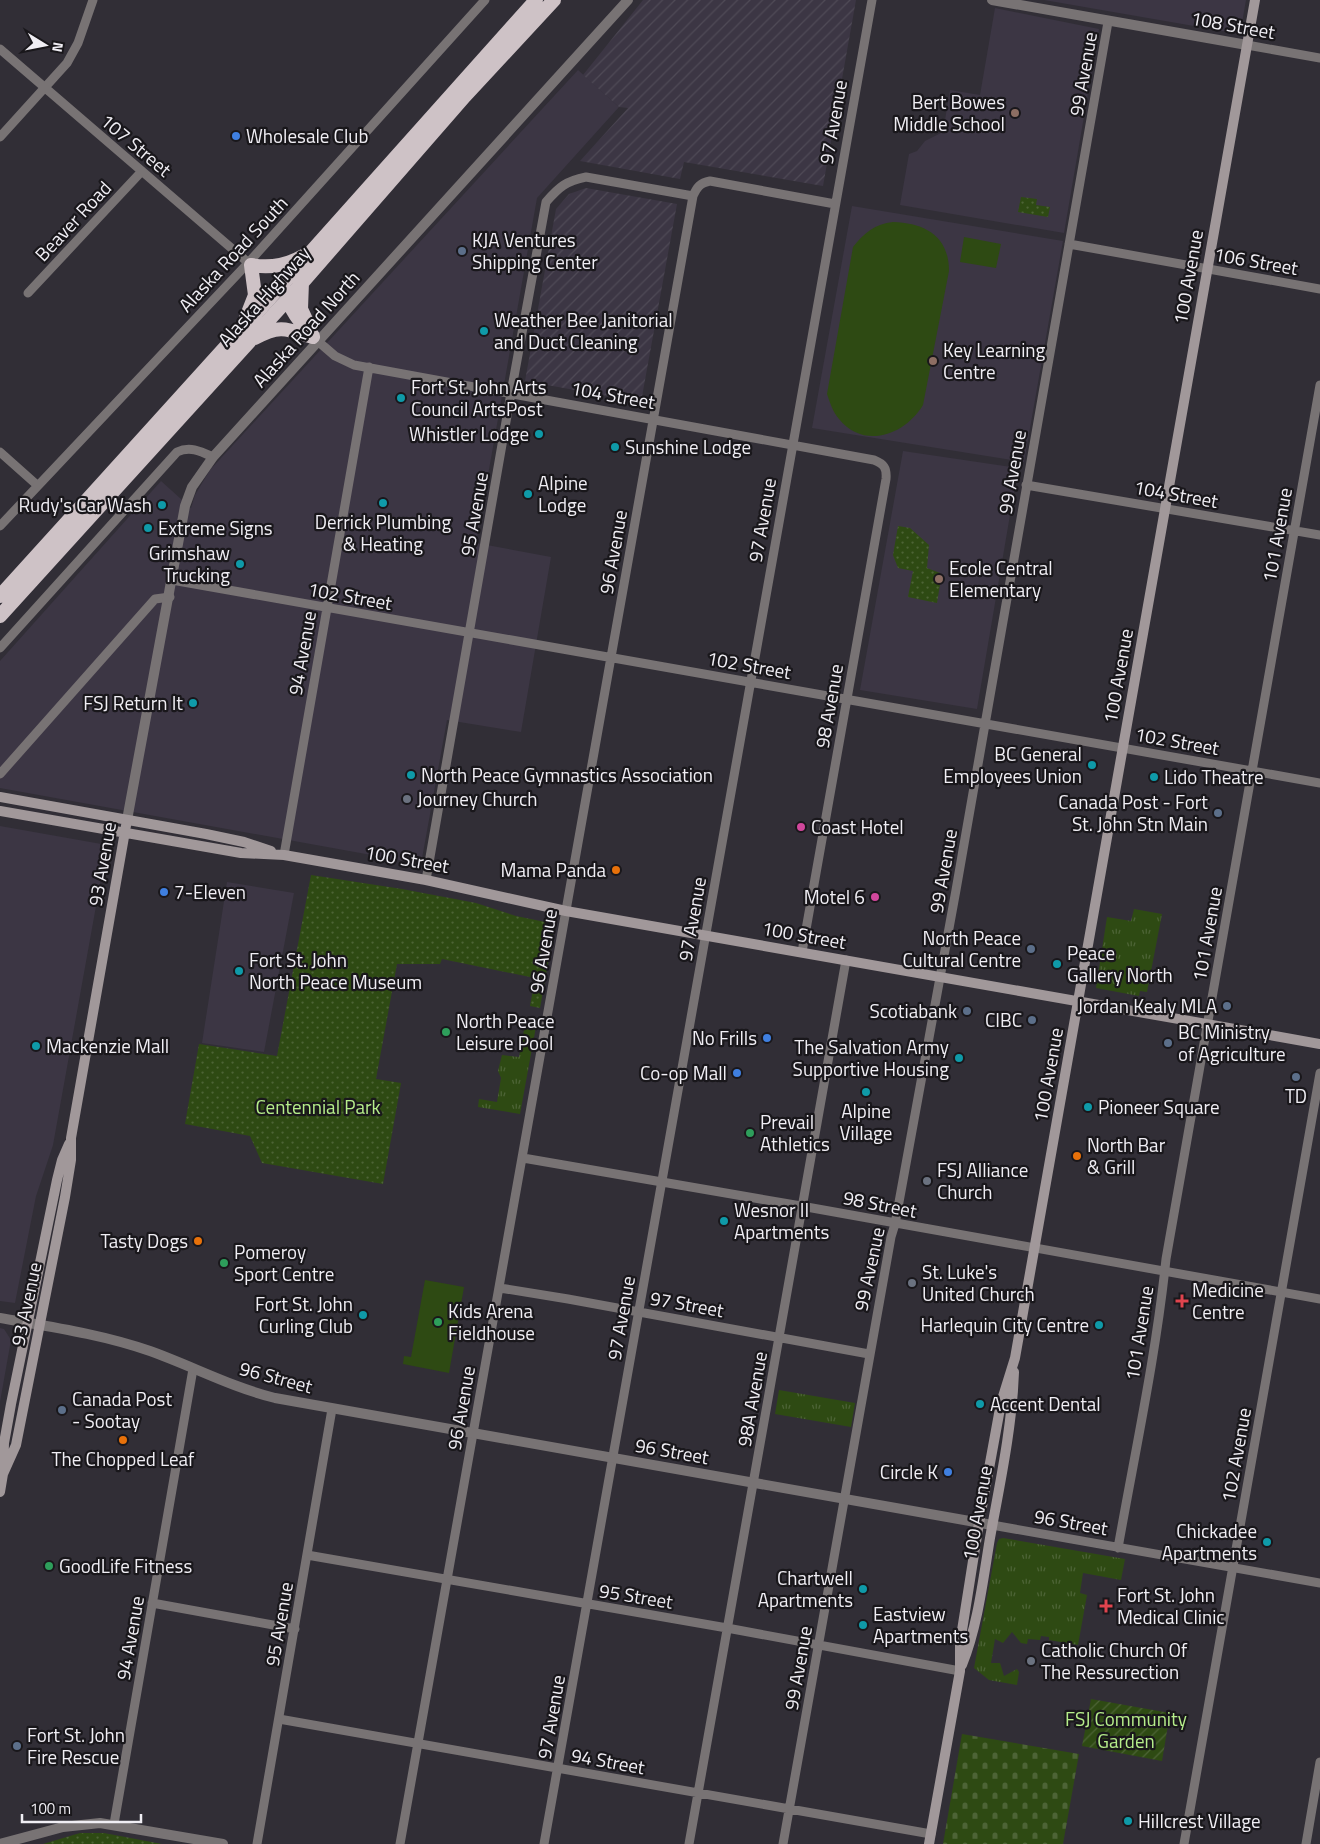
<svg xmlns="http://www.w3.org/2000/svg" width="1320" height="1844" font-family="'Titillium Web',sans-serif">
<defs>
<pattern id="industrial-furrows" width="10" height="10" patternUnits="userSpaceOnUse" patternTransform="scale(1.25)"><rect width="10" height="10" fill="#3c3644"/><path d="M-1 1l2-2M0 10L10 0M9 11l2-2" fill="none" stroke="#4f4a56"/></pattern>
<pattern id="grass-tufts" width="24" height="20" patternUnits="userSpaceOnUse" patternTransform="scale(1.25)"><rect width="24" height="20" fill="#2e4a13"/><path d="M3 7l-1-3M5 7V3M7 7l1-3M15 17l-1-3M17 17v-4M19 17l1-3" fill="none" stroke="#4d6436"/></pattern>
<pattern id="cemetery-stones" width="16" height="16" patternUnits="userSpaceOnUse" patternTransform="scale(1.25)"><rect width="16" height="16" fill="#2e4a13"/><path d="M2 7V4a2 2 0 0 1 4 0v3zM10 15v-3a2 2 0 0 1 4 0v3z" fill="#4d6436"/></pattern>
<pattern id="park-dots" width="8" height="8" patternUnits="userSpaceOnUse" patternTransform="scale(1.25)"><rect width="8" height="8" fill="#2e4a13"/><path d="M2 2h.1M6 6h.1" fill="none" stroke="#4d6436" stroke-width="1.8" stroke-linecap="round"/></pattern>
<pattern id="garden-furrows" width="10" height="10" patternUnits="userSpaceOnUse" patternTransform="scale(1.25)"><rect width="10" height="10" fill="#2e4a13"/><path d="M-1 1l2-2M0 10L10 0M9 11l2-2" fill="none" stroke="#4d6436"/></pattern>
</defs>
<rect width="100%" height="100%" fill="#312e36"/>
<path fill="#3c3644" d="M1044,0H1246L1240,34Z
M995,8L1099,29L1064,233L900,205L909,154L917,151L925,141L943,132L950,90L980,95Z
M578,70L619,107L537,198L476,543L551,557L521,732L447,720L421,864L0,788V661L161,481L191,508L195,495L210,470Z
M852,206L1063,241L1024,462L812,428Z
M903,451L1018,468L977,709L860,690Z
M0,826L107,845L53,1145L36,1196L15,1303L0,1301Z
M227,882L294,893L264,1052L202,1043Z
M0,1328L4,1329L11,1340L0,1402Z"/>
<path fill="url(#industrial-furrows)" d="M643,0H856L823,186L684,162L680,179L580,161L628,108L619,107L583,75Z
M586,188L677,204L641,402L525,381L556,209L569,194Z"/>
<path fill="url(#grass-tufts)" d="M1134,909L1162,914L1147,992L1140,991L1139,996L1096,988L1107,917L1131,921Z
M528,1017L537,1021L520,1114L478,1107L479,1099L497,1102L501,1078L498,1071L502,1055L519,1057L526,1019Z
M779,1390L855,1403L851,1427L775,1414Z
M1003,1538L1125,1559L1121,1580L1083,1573L1080,1593L1087,1595L1078,1645L1049,1640V1637L1041,1636L1040,1640L1028,1639L1027,1644L1021,1643L1012,1632L1003,1643L995,1639L991,1663H1000L1004,1676L1017,1669L1019,1672L1017,1685L989,1680L974,1668L997,1543L999,1539Z"/>
<path fill="url(#cemetery-stones)" d="M962,1734L1079,1754L1063,1844H943Z"/>
<path fill="url(#park-dots)" d="M1021,197L1037,199L1036,205L1050,207L1048,217L1018,212Z
M898,526L910,528L929,545L927,568L940,573L941,578L937,603L908,597L913,571L898,568L893,555Z
M311,875L402,889L476,903L516,916L555,924L540,1008L530,1006L535,978L442,959L440,964H397L376,1079L401,1083L383,1184L262,1163L250,1136L185,1124L199,1044L277,1056Z
M80,1833H104L162,1844H43Z"/>
<path fill="url(#garden-furrows)" d="M1091,1699L1170,1713L1162,1761L1082,1746Z"/>
<path fill="#2e4a13" d="M893,222C925,223 949,236 949,271L923,405C905,435 864,450 839,419C833,412 830,403 827,394L853,247C864,233 875,224 893,222Z
M964,237L1001,244L996,268L960,262Z
M425,1280L464,1287L449,1373L403,1364L404,1356L411,1357Z"/>
<g fill="none" stroke-linecap="round" stroke-linejoin="round">
<path stroke="#787374" stroke-width="9" d="M1247,45L1320,58
M0,49L251,265
M0,137L67,63L78,43L93,0
M1069,244L1320,289
M28,293L142,171
M313,337L335,356L354,365L874,460C884,464 887,468 886,479L802,952
M0,452L37,485
M1026,485L1320,535
M0,526L249,262L485,0
M172,580L1320,783
M0,648L177,452C190,446 200,451 213,457
M0,774L155,599L170,597
M284,855L369,367
M426,880L511,393L546,202C559,187 566,181 586,177L693,196
M523,1158L801,1206L1320,1299
M500,1288L568,1299L869,1354
M992,1525L1320,1583
M1118,1548C1135,1452 1156,1356 1166,1259L1320,385
M307,1555L727,1628L960,1671
M152,1603L295,1629
M279,1719L931,1834
M114,1824L193,1369
M257,1844L332,1409
M400,1844L693,196C697,187 700,183 710,181L835,204
M544,1844L872,0
M689,1844L846,960
M783,1844L891,1237L895,1224L956,890L1108,22
M1184,1844L1320,1073
M1306,1844L1320,1762"/>
<path stroke="#787374" stroke-width="10" d="M992,0L1247,45
M127,820L185,506L192,487L213,457L628,0
M0,1318C51,1327 101,1334 150,1351C192,1366 231,1387 275,1398L992,1525
M0,1844L63,1827L100,1823L223,1844"/>
<path stroke="#a1989a" stroke-width="10" d="M0,797L206,834L244,842L271,851
M0,811L241,853L284,855L426,880L566,911L1320,1044
M3,1474L16,1445L65,1197L71,1160V1138L127,820
M0,1492L3,1474L4,1443L11,1404L57,1180L62,1160L69,1144
M962,1665C978,1625 983,1580 990,1538C1000,1483 1012,1428 1014,1372
M929,1844L960,1671V1643L979,1523L1001,1403L1015,1358L1255,0"/>
<path stroke="#cec2c6" stroke-width="14" d="M251,265C269,268 288,265 303,256
M302,282L301,309L307,322
M286,291C289,310 300,322 313,336
M246,318L255,295L251,265
M255,338C280,324 287,329 313,337
M0,596L268,300L536,0
M0,616L288,299L465,96L554,0"/>
</g>
<g fill="#8d6e63" stroke="#19171b" stroke-width="2">
<circle cx="1015" cy="113" r="5"/>
<circle cx="933" cy="361" r="5"/>
<circle cx="939" cy="579" r="5"/>
</g>
<g fill="#3f7fe0" stroke="#19171b" stroke-width="2">
<circle cx="236" cy="136" r="5"/>
<circle cx="164" cy="892" r="5"/>
<circle cx="767" cy="1038" r="5"/>
<circle cx="737" cy="1073" r="5"/>
<circle cx="948" cy="1472" r="5"/>
</g>
<g fill="#5c6f8a" stroke="#19171b" stroke-width="2">
<circle cx="462" cy="251" r="5"/>
<circle cx="1218" cy="813" r="5"/>
<circle cx="1031" cy="949" r="5"/>
<circle cx="1227" cy="1006" r="5"/>
<circle cx="967" cy="1011" r="5"/>
<circle cx="1032" cy="1020" r="5"/>
<circle cx="1168" cy="1043" r="5"/>
<circle cx="1296" cy="1077" r="5"/>
<circle cx="62" cy="1410" r="5"/>
<circle cx="17" cy="1746" r="5"/>
</g>
<g fill="#0f9aa8" stroke="#19171b" stroke-width="2">
<circle cx="484" cy="331" r="5"/>
<circle cx="401" cy="398" r="5"/>
<circle cx="539" cy="434" r="5"/>
<circle cx="615" cy="447" r="5"/>
<circle cx="528" cy="494" r="5"/>
<circle cx="383" cy="503" r="5"/>
<circle cx="162" cy="505" r="5"/>
<circle cx="148" cy="528" r="5"/>
<circle cx="240" cy="564" r="5"/>
<circle cx="193" cy="703" r="5"/>
<circle cx="1092" cy="765" r="5"/>
<circle cx="411" cy="775" r="5"/>
<circle cx="1154" cy="777" r="5"/>
<circle cx="1057" cy="964" r="5"/>
<circle cx="239" cy="971" r="5"/>
<circle cx="36" cy="1046" r="5"/>
<circle cx="959" cy="1058" r="5"/>
<circle cx="866" cy="1092" r="5"/>
<circle cx="1088" cy="1107" r="5"/>
<circle cx="724" cy="1221" r="5"/>
<circle cx="363" cy="1315" r="5"/>
<circle cx="1099" cy="1325" r="5"/>
<circle cx="980" cy="1404" r="5"/>
<circle cx="1267" cy="1542" r="5"/>
<circle cx="863" cy="1589" r="5"/>
<circle cx="863" cy="1625" r="5"/>
<circle cx="1128" cy="1821" r="5"/>
</g>
<g fill="#6b7280" stroke="#19171b" stroke-width="2">
<circle cx="407" cy="799" r="5"/>
<circle cx="927" cy="1181" r="5"/>
<circle cx="912" cy="1283" r="5"/>
<circle cx="1031" cy="1661" r="5"/>
</g>
<g fill="#d1479c" stroke="#19171b" stroke-width="2">
<circle cx="801" cy="827" r="5"/>
<circle cx="875" cy="897" r="5"/>
</g>
<g fill="#e8710a" stroke="#19171b" stroke-width="2">
<circle cx="616" cy="870" r="5"/>
<circle cx="1077" cy="1156" r="5"/>
<circle cx="198" cy="1241" r="5"/>
<circle cx="123" cy="1440" r="5"/>
</g>
<g fill="#2e9e5b" stroke="#19171b" stroke-width="2">
<circle cx="446" cy="1032" r="5"/>
<circle cx="750" cy="1133" r="5"/>
<circle cx="224" cy="1263" r="5"/>
<circle cx="438" cy="1322" r="5"/>
<circle cx="49" cy="1566" r="5"/>
</g>
<g fill="#e0444e" stroke="#19171b" stroke-width="2">
<path d="M1179.5 1293.5h5v5h5v5h-5v5h-5v-5h-5v-5h5z"/>
<path d="M1103.5 1598.5h5v5h5v5h-5v5h-5v-5h-5v-5h5z"/>
</g>
<g text-anchor="middle" stroke-width="4.5" stroke-linejoin="round" paint-order="stroke">
<g font-size="19" fill="#f0eef4" stroke="#19171b">
<text transform="translate(1233 25) rotate(10)" y="7">108 Street</text>
<text transform="translate(1083 74) rotate(-80)" y="7">99 Avenue</text>
<text transform="translate(833 122) rotate(-80)" y="7">97 Avenue</text>
<text transform="translate(136 145) rotate(40)" y="7">107 Street</text>
<text transform="translate(73 221) rotate(-47)" y="7">Beaver Road</text>
<text transform="translate(233 254) rotate(-47)" y="7">Alaska Road South</text>
<text transform="translate(1256 261) rotate(10)" y="7">106 Street</text>
<text transform="translate(1188 277) rotate(-80)" y="7">100 Avenue</text>
<text transform="translate(264 296) rotate(-48)" y="7">Alaska Highway</text>
<text transform="translate(306 329) rotate(-48)" y="7">Alaska Road North</text>
<text transform="translate(613 395) rotate(10)" y="7">104 Street</text>
<text transform="translate(1012 472) rotate(-80)" y="7">99 Avenue</text>
<text transform="translate(1176 494) rotate(10)" y="7">104 Street</text>
<text transform="translate(474 514) rotate(-80)" y="7">95 Avenue</text>
<text transform="translate(762 520) rotate(-80)" y="7">97 Avenue</text>
<text transform="translate(1277 535) rotate(-80)" y="7">101 Avenue</text>
<text transform="translate(613 552) rotate(-80)" y="7">96 Avenue</text>
<text transform="translate(350 596) rotate(10)" y="7">102 Street</text>
<text transform="translate(302 653) rotate(-80)" y="7">94 Avenue</text>
<text transform="translate(749 665) rotate(10)" y="7">102 Street</text>
<text transform="translate(1118 676) rotate(-80)" y="7">100 Avenue</text>
<text transform="translate(829 706) rotate(-80)" y="7">98 Avenue</text>
<text transform="translate(1177 741) rotate(10)" y="7">102 Street</text>
<text transform="translate(407 859) rotate(10)" y="7">100 Street</text>
<text transform="translate(102 864) rotate(-80)" y="7">93 Avenue</text>
<text transform="translate(943 871) rotate(-80)" y="7">99 Avenue</text>
<text transform="translate(692 919) rotate(-80)" y="7">97 Avenue</text>
<text transform="translate(1207 934) rotate(-80)" y="7">101 Avenue</text>
<text transform="translate(804 935) rotate(10)" y="7">100 Street</text>
<text transform="translate(543 951) rotate(-80)" y="7">96 Avenue</text>
<text transform="translate(1048 1075) rotate(-80)" y="7">100 Avenue</text>
<text transform="translate(880 1204) rotate(11)" y="7">98 Street</text>
<text transform="translate(869 1269) rotate(-78)" y="7">99 Avenue</text>
<text transform="translate(26 1304) rotate(-78)" y="7">93 Avenue</text>
<text transform="translate(687 1304) rotate(10)" y="7">97 Street</text>
<text transform="translate(621 1318) rotate(-80)" y="7">97 Avenue</text>
<text transform="translate(1139 1333) rotate(-81)" y="7">101 Avenue</text>
<text transform="translate(276 1377) rotate(15)" y="7">96 Street</text>
<text transform="translate(752 1399) rotate(-80)" y="7">98A Avenue</text>
<text transform="translate(461 1408) rotate(-80)" y="7">96 Avenue</text>
<text transform="translate(672 1451) rotate(10)" y="7">96 Street</text>
<text transform="translate(1236 1455) rotate(-80)" y="7">102 Avenue</text>
<text transform="translate(977 1513) rotate(-80)" y="7">100 Avenue</text>
<text transform="translate(1071 1522) rotate(10)" y="7">96 Street</text>
<text transform="translate(636 1596) rotate(9)" y="7">95 Street</text>
<text transform="translate(279 1624) rotate(-80)" y="7">95 Avenue</text>
<text transform="translate(130 1638) rotate(-80)" y="7">94 Avenue</text>
<text transform="translate(798 1668) rotate(-80)" y="7">99 Avenue</text>
<text transform="translate(551 1717) rotate(-80)" y="7">97 Avenue</text>
<text transform="translate(608 1761) rotate(10)" y="7">94 Street</text>
</g>
<g font-size="19" fill="#f0eef4" stroke="#19171b" text-anchor="start">
<text x="1005" y="109" text-anchor="end">Bert Bowes<tspan x="1005" dy="22">Middle School</tspan></text>
<text x="246" y="143">Wholesale Club</text>
<text x="472" y="247">KJA Ventures<tspan x="472" dy="22">Shipping Center</tspan></text>
<text x="494" y="327">Weather Bee Janitorial<tspan x="494" dy="22">and Duct Cleaning</tspan></text>
<text x="943" y="357">Key Learning<tspan x="943" dy="22">Centre</tspan></text>
<text x="411" y="394">Fort St. John Arts<tspan x="411" dy="22">Council ArtsPost</tspan></text>
<text x="529" y="441" text-anchor="end">Whistler Lodge</text>
<text x="625" y="454">Sunshine Lodge</text>
<text x="538" y="490">Alpine<tspan x="538" dy="22">Lodge</tspan></text>
<text x="152" y="512" text-anchor="end">Rudy's Car Wash</text>
<text x="383" y="529" text-anchor="middle">Derrick Plumbing<tspan x="383" dy="22">&amp; Heating</tspan></text>
<text x="158" y="535">Extreme Signs</text>
<text x="230" y="560" text-anchor="end">Grimshaw<tspan x="230" dy="22">Trucking</tspan></text>
<text x="949" y="575">Ecole Central<tspan x="949" dy="22">Elementary</tspan></text>
<text x="183" y="710" text-anchor="end">FSJ Return It</text>
<text x="1082" y="761" text-anchor="end">BC General<tspan x="1082" dy="22">Employees Union</tspan></text>
<text x="421" y="782">North Peace Gymnastics Association</text>
<text x="1164" y="784">Lido Theatre</text>
<text x="417" y="806">Journey Church</text>
<text x="1208" y="809" text-anchor="end">Canada Post - Fort<tspan x="1208" dy="22">St. John Stn Main</tspan></text>
<text x="811" y="834">Coast Hotel</text>
<text x="606" y="877" text-anchor="end">Mama Panda</text>
<text x="174" y="899">7-Eleven</text>
<text x="865" y="904" text-anchor="end">Motel 6</text>
<text x="1021" y="945" text-anchor="end">North Peace<tspan x="1021" dy="22">Cultural Centre</tspan></text>
<text x="1067" y="960">Peace<tspan x="1067" dy="22">Gallery North</tspan></text>
<text x="249" y="967">Fort St. John<tspan x="249" dy="22">North Peace Museum</tspan></text>
<text x="1217" y="1013" text-anchor="end">Jordan Kealy MLA</text>
<text x="957" y="1018" text-anchor="end">Scotiabank</text>
<text x="1022" y="1027" text-anchor="end">CIBC</text>
<text x="456" y="1028">North Peace<tspan x="456" dy="22">Leisure Pool</tspan></text>
<text x="1178" y="1039">BC Ministry<tspan x="1178" dy="22">of Agriculture</tspan></text>
<text x="757" y="1045" text-anchor="end">No Frills</text>
<text x="46" y="1053">Mackenzie Mall</text>
<text x="949" y="1054" text-anchor="end">The Salvation Army<tspan x="949" dy="22">Supportive Housing</tspan></text>
<text x="727" y="1080" text-anchor="end">Co-op Mall</text>
<text x="1296" y="1103" text-anchor="middle">TD</text>
<text x="1098" y="1114">Pioneer Square</text>
<text x="866" y="1118" text-anchor="middle">Alpine<tspan x="866" dy="22">Village</tspan></text>
<text x="760" y="1129">Prevail<tspan x="760" dy="22">Athletics</tspan></text>
<text x="1087" y="1152">North Bar<tspan x="1087" dy="22">&amp; Grill</tspan></text>
<text x="937" y="1177">FSJ Alliance<tspan x="937" dy="22">Church</tspan></text>
<text x="734" y="1217">Wesnor II<tspan x="734" dy="22">Apartments</tspan></text>
<text x="188" y="1248" text-anchor="end">Tasty Dogs</text>
<text x="234" y="1259">Pomeroy<tspan x="234" dy="22">Sport Centre</tspan></text>
<text x="922" y="1279">St. Luke's<tspan x="922" dy="22">United Church</tspan></text>
<text x="1192" y="1297">Medicine<tspan x="1192" dy="22">Centre</tspan></text>
<text x="353" y="1311" text-anchor="end">Fort St. John<tspan x="353" dy="22">Curling Club</tspan></text>
<text x="448" y="1318">Kids Arena<tspan x="448" dy="22">Fieldhouse</tspan></text>
<text x="1089" y="1332" text-anchor="end">Harlequin City Centre</text>
<text x="72" y="1406">Canada Post<tspan x="72" dy="22">- Sootay</tspan></text>
<text x="990" y="1411">Accent Dental</text>
<text x="123" y="1466" text-anchor="middle">The Chopped Leaf</text>
<text x="938" y="1479" text-anchor="end">Circle K</text>
<text x="1257" y="1538" text-anchor="end">Chickadee<tspan x="1257" dy="22">Apartments</tspan></text>
<text x="59" y="1573">GoodLife Fitness</text>
<text x="853" y="1585" text-anchor="end">Chartwell<tspan x="853" dy="22">Apartments</tspan></text>
<text x="1117" y="1602">Fort St. John<tspan x="1117" dy="22">Medical Clinic</tspan></text>
<text x="873" y="1621">Eastview<tspan x="873" dy="22">Apartments</tspan></text>
<text x="1041" y="1657">Catholic Church Of<tspan x="1041" dy="22">The Ressurection</tspan></text>
<text x="27" y="1742">Fort St. John<tspan x="27" dy="22">Fire Rescue</tspan></text>
<text x="1138" y="1828">Hillcrest Village</text>
</g>
<g font-size="19" fill="#b6ee8b" stroke="#19171b">
<text x="318" y="1114">Centennial Park</text>
<text x="1126" y="1726">FSJ Community<tspan x="1126" dy="22">Garden</tspan></text>
</g>
</g>
<g transform="translate(45 45) rotate(100)" stroke="#19171b" stroke-width="4" paint-order="stroke">
<path d="M0-4L9 19L0 12L-9 19Z" fill="#f0eef4"/>
<text y="-8" font-size="14" font-weight="bold" text-anchor="middle" fill="#f0eef4">N</text>
</g>
<path d="M22 1814v8h119v-8" fill="none" stroke="#f0eef4" stroke-width="2.5"/>
<text x="30" y="1814" font-size="15" fill="#f0eef4" stroke="#19171b" stroke-width="4" paint-order="stroke">100 m</text>
</svg>
